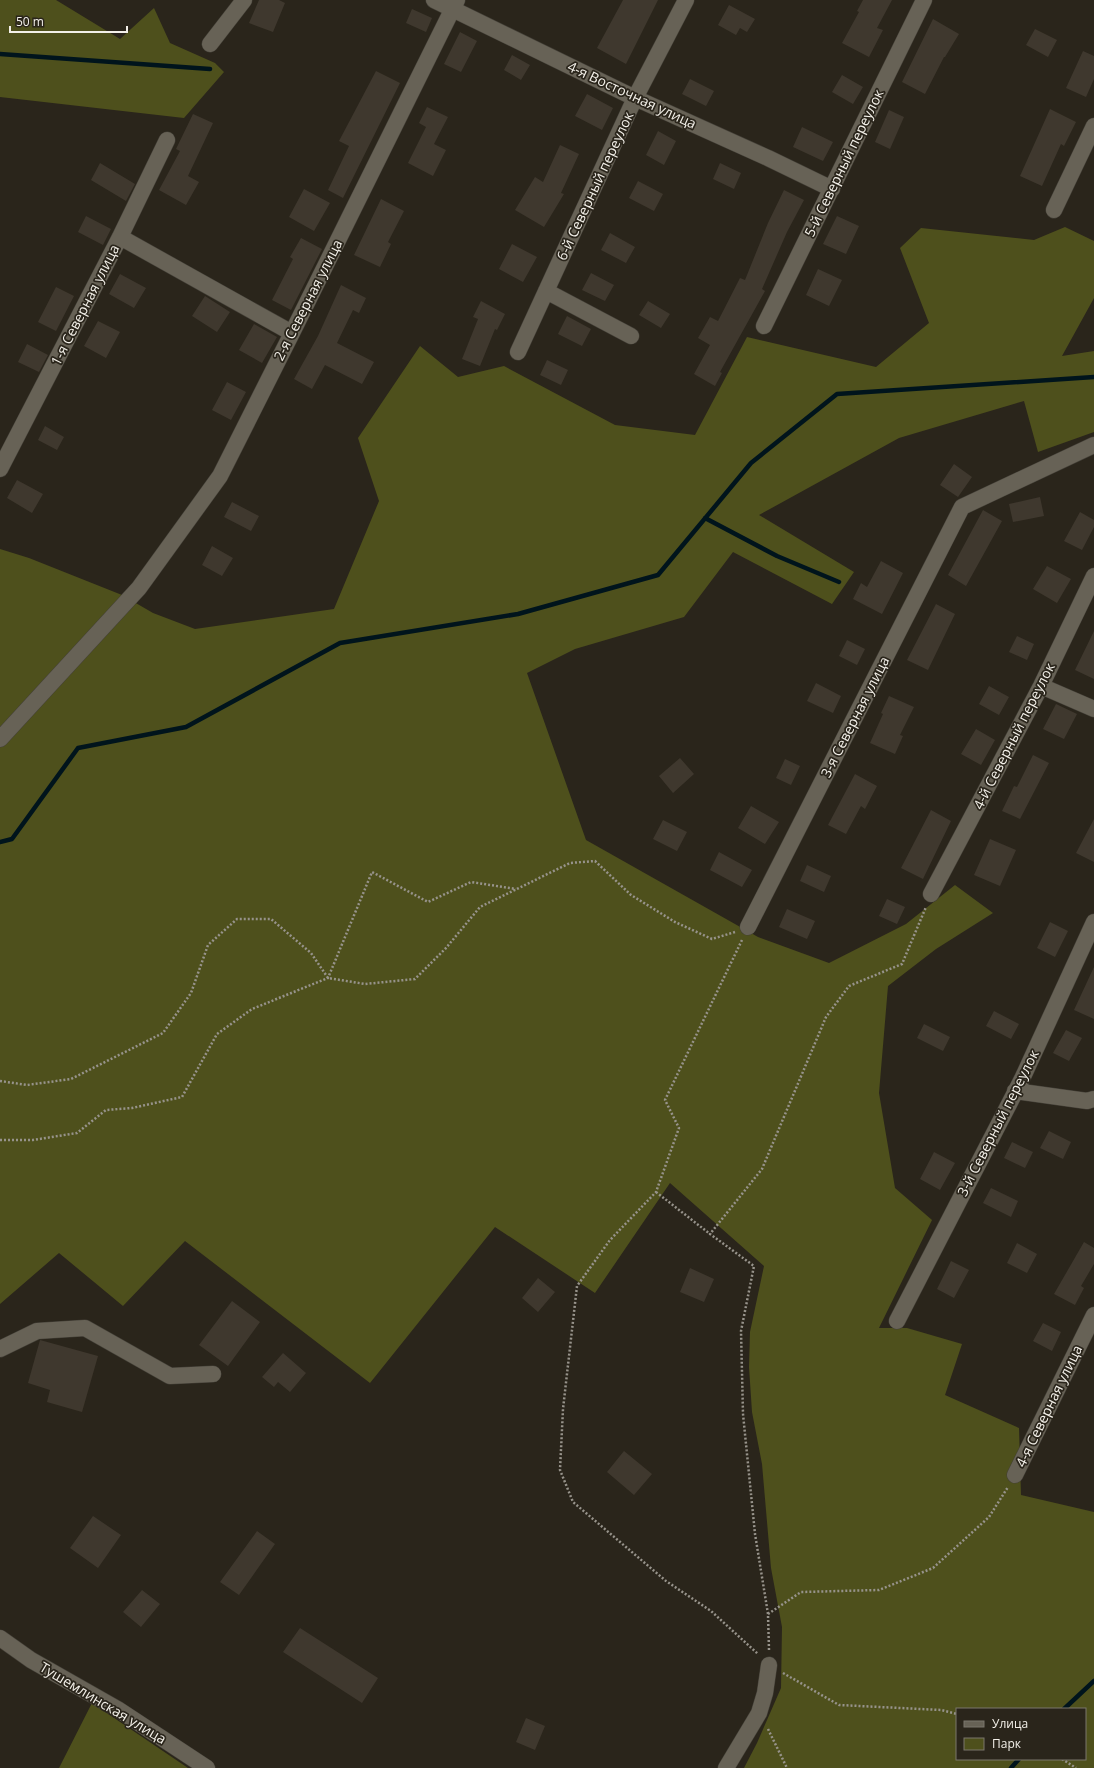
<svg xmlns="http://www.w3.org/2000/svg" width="1094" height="1768" font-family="'Open Sans',sans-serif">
<rect width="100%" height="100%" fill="#2a251b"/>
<path fill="#4e501c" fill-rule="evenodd" d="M0,0H56L120,39L154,8L170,43L215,63L224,72L184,118L0,97Z
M1065,227L1094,241V298L1062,356L1094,351V432L1038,452L1024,401L899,438L759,515L854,572L832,604L733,552L684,617L575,649L527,673L586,840L758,937L829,963L906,924L955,885L993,913L936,949L888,986L879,1093L895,1188L932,1220L879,1328H907L962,1344L945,1395L1019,1428L1021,1495L1094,1512V1768H744L757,1743L781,1688L782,1627L771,1568L762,1464L752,1412L749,1367L750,1332L764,1266L670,1183L595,1293L495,1227L370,1383L185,1241L123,1306L59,1253L0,1304V549L29,558L122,595L153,613L195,629L334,609L379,501L358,438L420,346L458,377L504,366L615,425L695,435L747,337L876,367L929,323L900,248L921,228L1034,240ZM957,1709H1085V1759H957Z
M92,1703L188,1768H59Z"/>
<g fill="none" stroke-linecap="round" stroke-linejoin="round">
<path stroke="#00141c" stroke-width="4.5" d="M0,54L210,69
M705,518L777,556L839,582
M0,842L12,839L78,748L186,727L340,643L518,614L658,575L751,463L837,394L1094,377
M1064,1709L1094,1681
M1011,1768L1019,1759"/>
</g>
<path fill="#3f382e" d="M259,0H279L285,3L273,32L249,23Z
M623,0H658L626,64L597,48Z
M863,0H892L877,28L883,30L869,57L842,43L859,12L857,11Z
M729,5L755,19L747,32L740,28L736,35L718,25Z
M412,9L432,18L426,32L406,23Z
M933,19L959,34L945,57H944L925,94L902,82Z
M1035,29L1057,40L1048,57L1026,45Z
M460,32L477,41L461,72L444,64Z
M1083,51L1094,56V79L1086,97L1066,88Z
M512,55L530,65L521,80L504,70Z
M376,71L400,83L343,198L328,190L349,146L339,141Z
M842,75L863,87L853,104L832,92Z
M690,79L714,91L706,106L682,94Z
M587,94L613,108L602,130L575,116Z
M427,107L448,117L434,144L446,150L433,176L408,163L426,127L419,123Z
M1050,109L1076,122L1064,146L1061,144L1042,186L1020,176Z
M889,110L904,117L890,149L875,142Z
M193,114L213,123L188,176L199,182L186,205L159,190L180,151L176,149Z
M802,127L833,142L823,161L793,147Z
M658,131L676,141L664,165L646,155Z
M560,145L579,154L561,193L564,194L544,227L515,210L535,177L543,182Z
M100,163L135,184L126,201L91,180Z
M720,163L741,173L734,189L713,179Z
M638,181L663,194L654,211L629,198Z
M304,189L330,203L314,231L289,217Z
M784,190L804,200L787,232L762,289L765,291L720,372L722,373L715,386L694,374L710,345L698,338L710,317L718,321L740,278L745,280L768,223Z
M381,199L404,211L388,242L391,244L380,267L354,255Z
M86,216L111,229L103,245L78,232Z
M837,216L859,226L846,254L823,244Z
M610,233L635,247L626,263L601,250Z
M301,238L322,249L291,310L272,300L293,259L290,257Z
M512,244L537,257L523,282L499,269Z
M818,269L842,280L829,306L806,295Z
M591,273L614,285L605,301L582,290Z
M120,274L146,288L134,308L109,294Z
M341,285L366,298L359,313L353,310L337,343L374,362L362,384L325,365L312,389L294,379L318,336Z
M56,287L74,296L56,331L38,322Z
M205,296L230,312L217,332L192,316Z
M481,301L505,314L497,330L495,329L480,366L462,359L478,319L473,317Z
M648,301L670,314L661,328L639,315Z
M567,316L591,329L582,346L558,334Z
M98,321L120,332L106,358L84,346Z
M254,324L277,337L262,363L239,350Z
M27,344L48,355L39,372L18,362Z
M547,360L568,370L561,385L540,375Z
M227,382L246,392L231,420L212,410Z
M45,426L64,437L57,450L38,440Z
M954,464L972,477L958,497L940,485Z
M17,480L43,494L32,513L7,498Z
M1040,497L1044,516L1013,522L1009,504Z
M232,502L259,516L251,531L224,517Z
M983,510L1002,521L966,586L948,575Z
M1080,512L1094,520V527L1082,550L1064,541Z
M212,546L233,558L222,576L202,565Z
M881,561L903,573L882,614L853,599L861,583L867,587Z
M1047,566L1071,579L1057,603L1033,589Z
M936,604L955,614L928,670L907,660Z
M1094,631V679L1075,670Z
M1017,636L1034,644L1027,660L1009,652Z
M847,640L865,649L857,665L839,656Z
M816,683L841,696L833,713L807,701Z
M989,686L1009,697L999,715L979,704Z
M889,696L914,707L900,735L903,736L895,754L870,743L883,714L881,713Z
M1056,704L1077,714L1064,739L1043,729Z
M976,729L995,740L981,765L961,754Z
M1033,755L1049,763L1020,819L1002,811L1014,786L1017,787Z
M680,758L694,774L673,793L659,776Z
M785,759L800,766L791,785L776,778Z
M855,774L877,786L865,809L861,806L846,834L828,825Z
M751,806L779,822L765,844L738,828Z
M931,810L951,821L923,879L901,868Z
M1094,819V862L1076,853Z
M663,820L687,832L677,851L653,839Z
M990,839L1016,850L1000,886L974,875Z
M719,852L752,870L742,887L710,870Z
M807,865L831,876L824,892L800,881Z
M887,899L905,907L897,924L879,916Z
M787,909L815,921L807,939L779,927Z
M1050,922L1068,931L1055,957L1037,948Z
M1094,967V1019L1074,1010Z
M994,1011L1019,1024L1011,1039L986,1026Z
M924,1024L950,1037L943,1051L917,1038Z
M1066,1030L1082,1038L1069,1061L1053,1053Z
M1049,1131L1071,1142L1063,1159L1040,1148Z
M1012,1142L1033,1152L1025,1168L1004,1158Z
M934,1152L955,1163L940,1190L920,1179Z
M991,1188L1018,1201L1011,1217L983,1203Z
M1084,1242L1094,1248V1264L1081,1286L1084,1288L1075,1305L1054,1294Z
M1017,1243L1037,1254L1027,1273L1007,1263Z
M951,1261L969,1270L954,1298L937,1289Z
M690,1268L714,1279L704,1302L680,1292Z
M538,1278L555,1292L538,1312L522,1298Z
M232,1301L260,1322L228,1366L199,1345Z
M1043,1323L1061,1332L1052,1351L1033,1341Z
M40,1340L98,1356L82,1412L47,1402L50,1390L28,1383Z
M283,1353L306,1373L290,1392L278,1382L274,1387L262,1377Z
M624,1451L652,1474L634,1495L607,1472Z
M93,1516L121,1535L98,1568L70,1548Z
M257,1531L275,1544L239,1595L220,1582Z
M142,1590L160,1604L141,1627L123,1612Z
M300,1628L378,1678L362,1703L283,1652Z
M526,1718L545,1726L535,1750L516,1742Z"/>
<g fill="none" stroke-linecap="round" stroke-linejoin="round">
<g stroke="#444038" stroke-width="17">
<path id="minor" d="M434,0L635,98L768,158L832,189
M210,44L244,0
M1054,210L1094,126
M120,237L292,333
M546,291L631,336
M764,326L924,0
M518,352L635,98L686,0
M0,469L120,237L167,140
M1041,686L1094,709
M0,739L139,588L220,476L292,333L457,0
M931,894L1041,686L1094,576
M748,927L962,507L1094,445
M1015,1091L1087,1101L1094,1099
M897,1321L1022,1079L1094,922
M0,1349L37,1331L85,1328L170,1376L213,1374
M1015,1475L1094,1315
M0,1638L31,1660L119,1710L207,1768
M726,1768L759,1713L765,1693L769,1665"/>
</g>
<path stroke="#97938b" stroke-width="2.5" stroke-dasharray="2 2" stroke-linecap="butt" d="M742,940L665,1100L679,1128L656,1192L610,1240L577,1286L563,1409L560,1470L573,1502L666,1581L711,1611L758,1654
M0,1081L27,1085L71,1079L163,1033L191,993L208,945L237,919H271L311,953L328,978L365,984L415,979L446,948L480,907L570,863L595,861L631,895L675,922L712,939L735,932
M0,1140H33L77,1133L106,1110L132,1108L182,1097L217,1034L252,1009L328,978L372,872L428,902L471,882L516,889
M656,1192L710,1234
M768,1614L755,1534L743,1414L741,1331L754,1266L710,1234L762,1169L826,1017L849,986L902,964L926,907
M769,1650L768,1614L801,1592L879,1590L933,1568L989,1517L1008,1487
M783,1673L839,1705L941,1710L957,1714
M768,1729L787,1768
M1062,1759L1076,1768"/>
<use href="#minor" stroke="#676256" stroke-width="16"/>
</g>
<g text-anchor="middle" stroke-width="3.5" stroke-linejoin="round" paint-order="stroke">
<g font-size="14" fill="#f3f0e9" stroke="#2a251b">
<text transform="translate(632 95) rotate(25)" y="5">4-я Восточная улица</text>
<text transform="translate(844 163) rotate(-64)" y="5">5-й Северный переулок</text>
<text transform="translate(595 186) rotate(-65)" y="5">6-й Северный переулок</text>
<text transform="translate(308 300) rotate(-63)" y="5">2-я Северная улица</text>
<text transform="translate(85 305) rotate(-63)" y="5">1-я Северная улица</text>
<text transform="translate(855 717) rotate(-63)" y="5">3-я Северная улица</text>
<text transform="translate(1014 736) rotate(-63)" y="5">4-й Северный переулок</text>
<text transform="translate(998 1123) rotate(-63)" y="5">3-й Северный переулок</text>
<text transform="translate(1049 1406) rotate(-64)" y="5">4-я Северная улица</text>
<text transform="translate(103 1703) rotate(31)" y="5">Тушемлинская улица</text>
</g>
</g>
<rect x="956" y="1708" width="130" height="52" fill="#2a251b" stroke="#7a766d"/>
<rect x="964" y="1721" width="20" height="6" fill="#676256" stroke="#7a766d"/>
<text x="992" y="1728" font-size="12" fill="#f3f0e9">Улица</text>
<rect x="964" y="1738" width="20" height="12" fill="#4e501c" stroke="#7a766d"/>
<text x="992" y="1748" font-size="12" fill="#f3f0e9">Парк</text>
<path d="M10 26v6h117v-6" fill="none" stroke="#f3f0e9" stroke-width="2"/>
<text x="16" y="26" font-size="12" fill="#f3f0e9" stroke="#2a251b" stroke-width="3" paint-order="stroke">50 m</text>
</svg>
